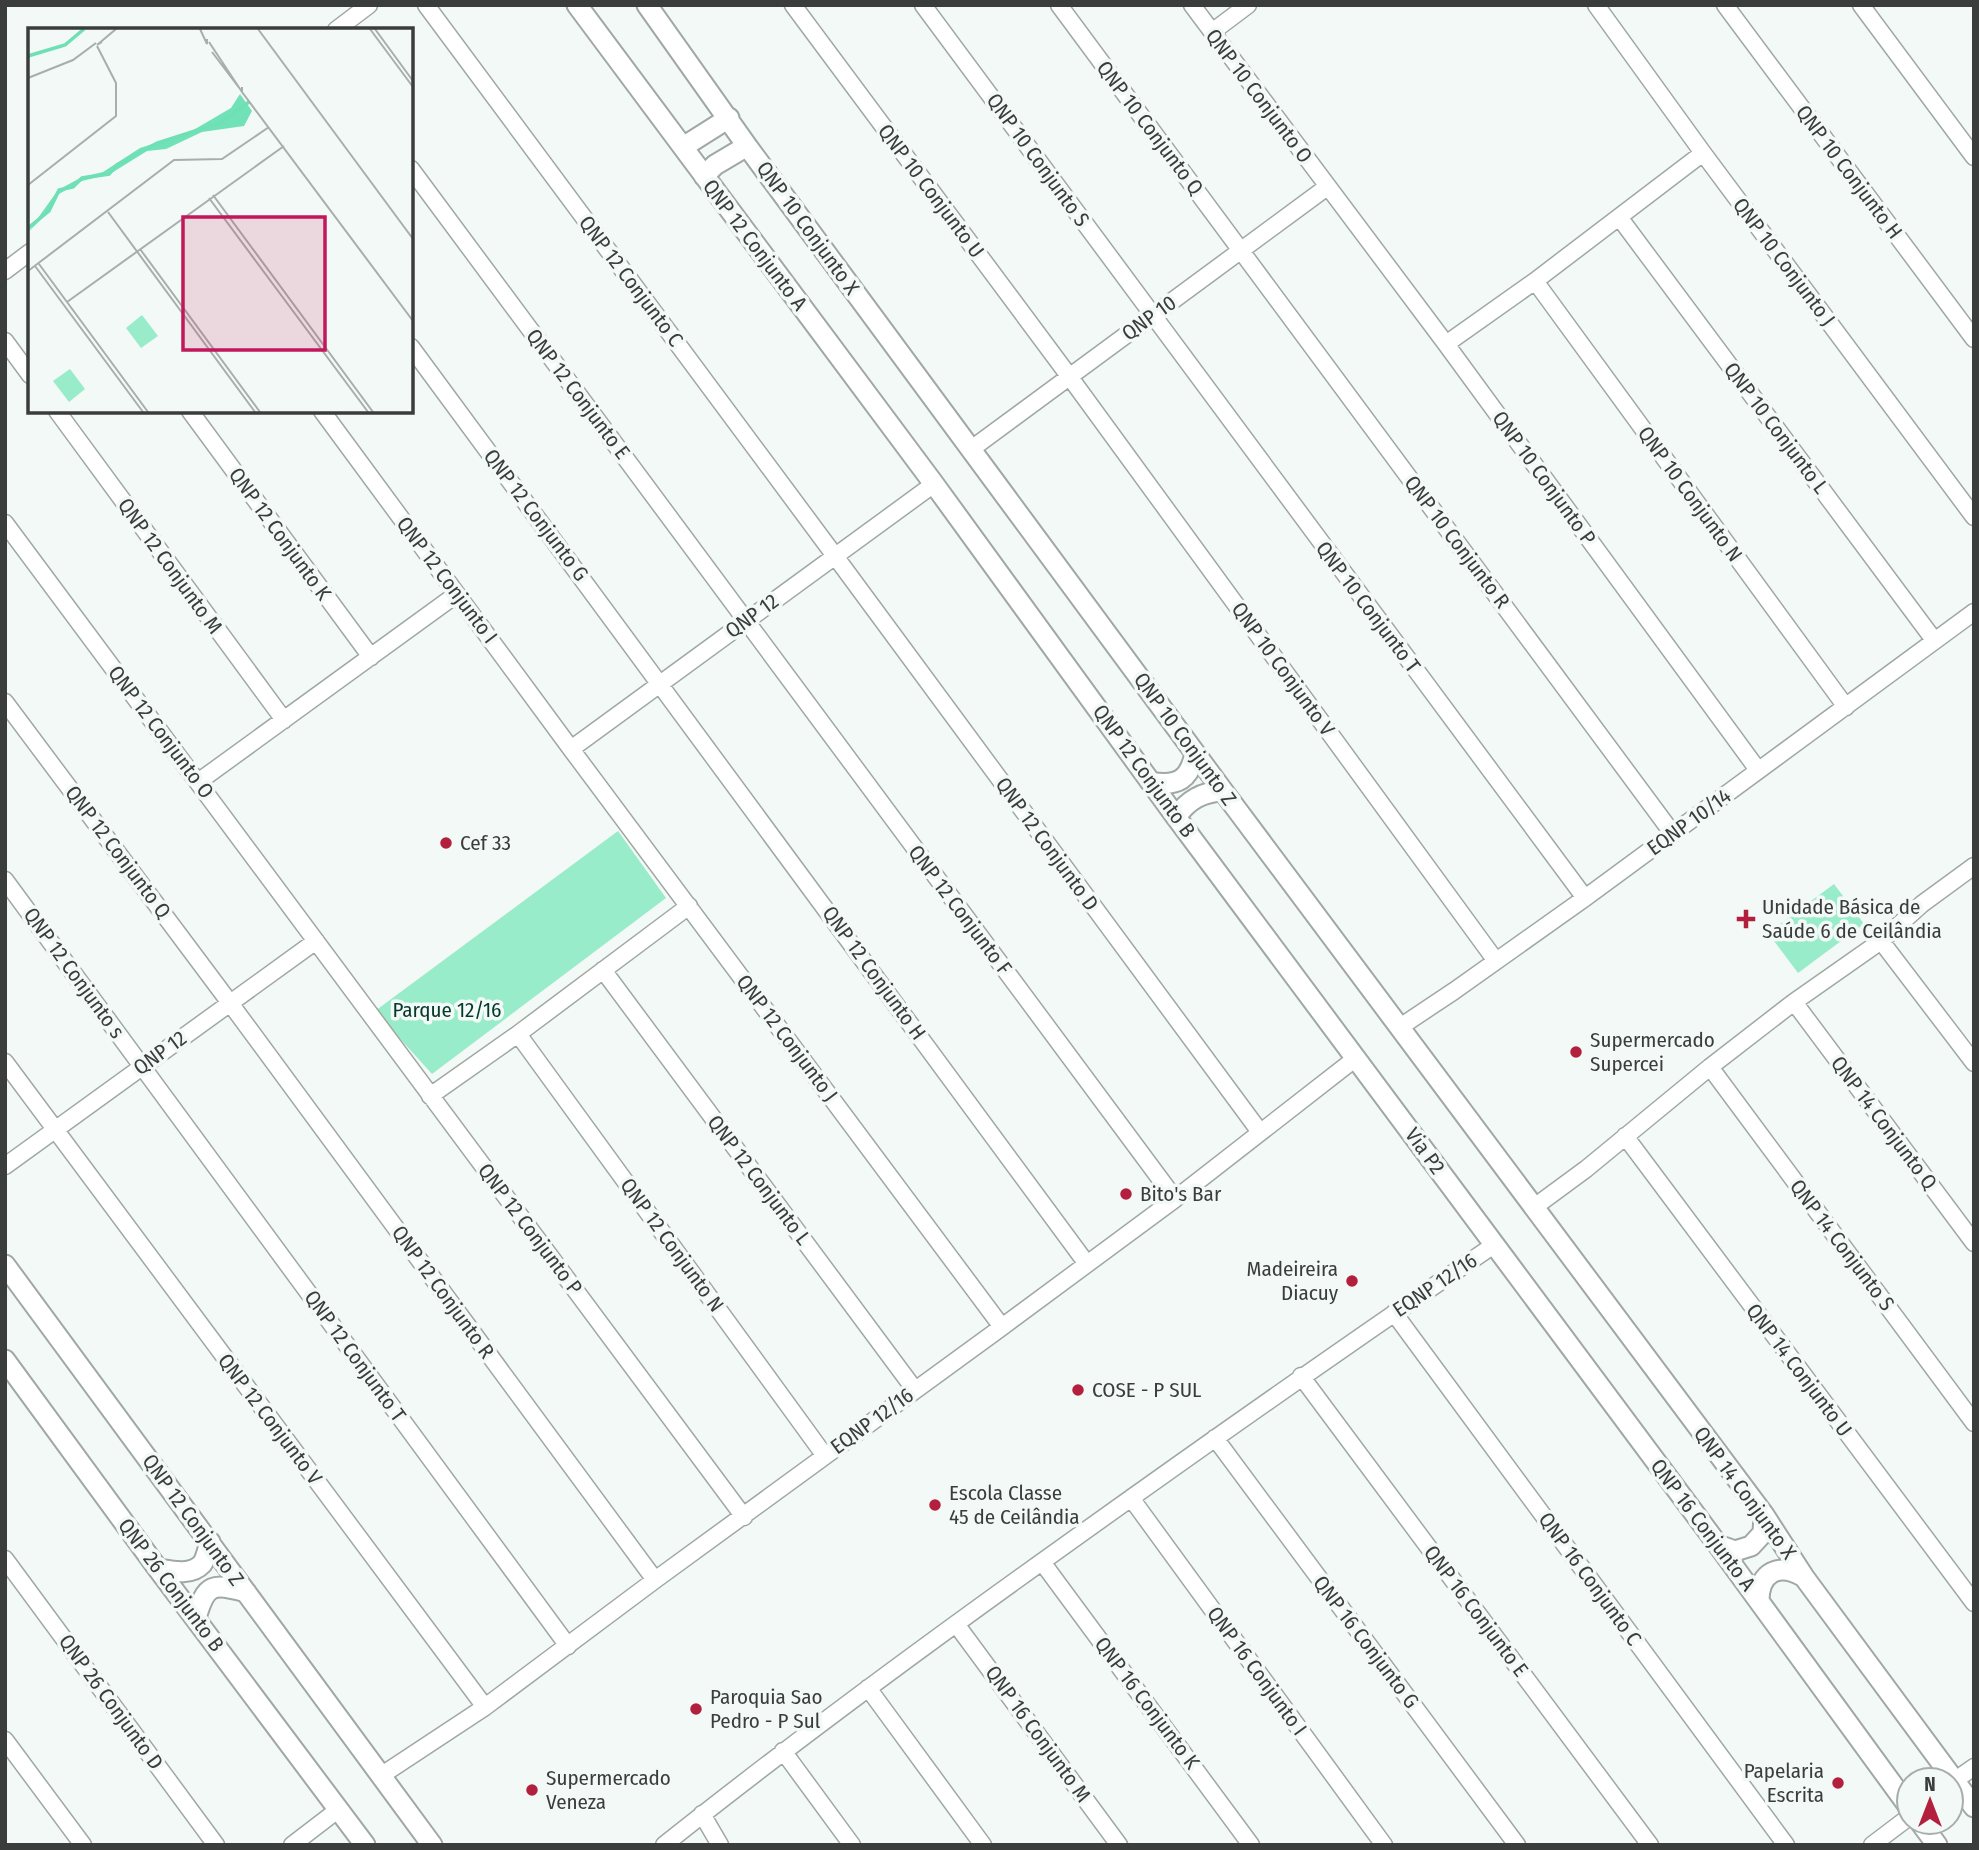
<svg xmlns="http://www.w3.org/2000/svg" width="1979" height="1850" font-family="'Fira Sans Condensed',sans-serif">
<rect width="100%" height="100%" fill="#f2f9f6"/>
<path fill="#99ecca" d="M618,831L666,898L432,1074L375,1011Z
M1834,884L1864,924L1798,973L1768,933Z"/>
<g fill="none" stroke-linecap="round" stroke-linejoin="round">
<g stroke="#a0a8a4" stroke-width="19">
<path id="minor" d="M426,5L835,556L1260,1132
M793,5L1069,376L1496,961
M923,5L1585,898
M1059,5L1673,834
M1192,5L1446,344L1758,770
M1596,5L1703,153L1974,517
M1725,5L1974,339
M1861,5L1974,157
M336,30L369,5
M1212,32L1248,5
M411,169L1175,1199
M1619,217L1934,640
M5,271L30,252
M1535,281L1846,707
M5,341L30,375
M1446,344L1535,281L1703,153
M411,347L1087,1264
M57,411L284,720
M190,411L371,657
M322,411L571,749L1002,1327
M970,450L1327,187
M5,523L744,1517
M5,702L230,1003L655,1580
M571,749L934,484
M198,782L457,594
M5,880L568,1646
M1881,941L1974,1063
M603,970L915,1390
M1794,1002L1974,1243
M1400,1027L1454,991L1585,898L1974,612
M518,1034L825,1456
M5,1062L485,1707
M1710,1067L1974,1423
M430,1096L518,1034L689,906
M1625,1136L1974,1603
M5,1166L316,941
M1533,1208L1586,1169L1710,1067L1794,1002L1881,941L1922,904L1974,866
M1394,1313L1786,1845
M1301,1376L1650,1845
M1215,1438L1517,1845
M1131,1498L1384,1845
M5,1559L216,1845
M1042,1562L1251,1845
M956,1624L1119,1845
M868,1688L983,1845
M5,1740L83,1845
M783,1751L852,1845
M382,1775L485,1707L655,1580L1002,1327L1175,1199L1356,1058
M1954,1781L1974,1767
M702,1814L720,1845
M292,1845L339,1809
M664,1845C792,1743 924,1646 1057,1551C1202,1447 1347,1345 1494,1245
M1872,1845L1909,1817"/>
</g>
<g stroke="#a0a8a4" stroke-width="23">
<path id="tertiary" d="M577,5L934,484L1176,817L1718,1545L1909,1807
M647,5L747,146L1223,791L1764,1515L1804,1577L1974,1807
M683,147L729,118
M704,176L715,165L747,146
M1151,782C1178,787 1190,779 1195,753
M1176,817C1188,800 1202,792 1223,791
M5,1265L432,1845
M5,1360L158,1569L365,1845
M1718,1545L1735,1551L1751,1546L1763,1533L1764,1515
M158,1569C171,1571 191,1576 202,1564C206,1559 208,1548 210,1542
M1759,1601C1759,1572 1779,1562 1804,1577
M196,1618C206,1583 213,1583 246,1592
M1920,1822L1937,1845"/>
</g>
<use href="#minor" stroke="#fff" stroke-width="16"/>
<use href="#tertiary" stroke="#fff" stroke-width="19"/>
</g>
<g fill="#b2203d" stroke="#f2f9f6" stroke-width="2.5">
<circle cx="446" cy="843" r="7"/>
<path d="M1742.5 908.5h7v7h7v7h-7v7h-7v-7h-7v-7h7z"/>
<circle cx="1576" cy="1052" r="7"/>
<circle cx="1126" cy="1194" r="7"/>
<circle cx="1352" cy="1281" r="7"/>
<circle cx="1078" cy="1390" r="7"/>
<circle cx="935" cy="1505" r="7"/>
<circle cx="696" cy="1709" r="7"/>
<circle cx="1838" cy="1783" r="7"/>
<circle cx="532" cy="1790" r="7"/>
</g>
<g text-anchor="middle" stroke-width="7" stroke-linejoin="round" paint-order="stroke">
<g font-size="21" fill="#3a3d3b" stroke="#f2f9f6">
<text transform="translate(1259 96) rotate(53)" y="7">QNP 10 Conjunto O</text>
<text transform="translate(1150 128) rotate(53)" y="7">QNP 10 Conjunto Q</text>
<text transform="translate(1038 160) rotate(54)" y="7">QNP 10 Conjunto S</text>
<text transform="translate(1849 172) rotate(53)" y="7">QNP 10 Conjunto H</text>
<text transform="translate(931 191) rotate(53)" y="7">QNP 10 Conjunto U</text>
<text transform="translate(808 228) rotate(54)" y="7">QNP 10 Conjunto X</text>
<text transform="translate(755 245) rotate(53)" y="7">QNP 12 Conjunto A</text>
<text transform="translate(1784 262) rotate(53)" y="7">QNP 10 Conjunto J</text>
<text transform="translate(631 281) rotate(53)" y="7">QNP 12 Conjunto C</text>
<text transform="translate(1149 318) rotate(-36)" y="7">QNP 10</text>
<text transform="translate(578 394) rotate(53)" y="7">QNP 12 Conjunto E</text>
<text transform="translate(1776 428) rotate(53)" y="7">QNP 10 Conjunto L</text>
<text transform="translate(1544 478) rotate(54)" y="7">QNP 10 Conjunto P</text>
<text transform="translate(1690 494) rotate(54)" y="7">QNP 10 Conjunto N</text>
<text transform="translate(536 515) rotate(53)" y="7">QNP 12 Conjunto G</text>
<text transform="translate(280 534) rotate(54)" y="7">QNP 12 Conjunto K</text>
<text transform="translate(1457 542) rotate(53)" y="7">QNP 10 Conjunto R</text>
<text transform="translate(170 566) rotate(54)" y="7">QNP 12 Conjunto M</text>
<text transform="translate(447 580) rotate(53)" y="7">QNP 12 Conjunto I</text>
<text transform="translate(1368 607) rotate(53)" y="7">QNP 10 Conjunto T</text>
<text transform="translate(752 616) rotate(-36)" y="7">QNP 12</text>
<text transform="translate(1283 669) rotate(54)" y="7">QNP 10 Conjunto V</text>
<text transform="translate(161 732) rotate(53)" y="7">QNP 12 Conjunto O</text>
<text transform="translate(1185 739) rotate(54)" y="7">QNP 10 Conjunto Z</text>
<text transform="translate(1144 771) rotate(54)" y="7">QNP 12 Conjunto B</text>
<text transform="translate(1689 822) rotate(-36)" y="7">EQNP 10/14</text>
<text transform="translate(1047 844) rotate(54)" y="7">QNP 12 Conjunto D</text>
<text transform="translate(118 852) rotate(53)" y="7">QNP 12 Conjunto Q</text>
<text transform="translate(960 910) rotate(53)" y="7">QNP 12 Conjunto F</text>
<text transform="translate(74 973) rotate(54)" y="7">QNP 12 Conjunto s</text>
<text transform="translate(874 973) rotate(54)" y="7">QNP 12 Conjunto H</text>
<text transform="translate(787 1038) rotate(53)" y="7">QNP 12 Conjunto J</text>
<text transform="translate(160 1053) rotate(-36)" y="7">QNP 12</text>
<text transform="translate(1884 1123) rotate(53)" y="7">QNP 14 Conjunto Q</text>
<text transform="translate(1425 1151) rotate(54)" y="7">Via P2</text>
<text transform="translate(759 1180) rotate(53)" y="7">QNP 12 Conjunto L</text>
<text transform="translate(530 1229) rotate(53)" y="7">QNP 12 Conjunto P</text>
<text transform="translate(672 1245) rotate(54)" y="7">QNP 12 Conjunto N</text>
<text transform="translate(1842 1245) rotate(53)" y="7">QNP 14 Conjunto S</text>
<text transform="translate(1435 1285) rotate(-34)" y="7">EQNP 12/16</text>
<text transform="translate(443 1292) rotate(54)" y="7">QNP 12 Conjunto R</text>
<text transform="translate(355 1356) rotate(54)" y="7">QNP 12 Conjunto T</text>
<text transform="translate(1799 1370) rotate(53)" y="7">QNP 14 Conjunto U</text>
<text transform="translate(270 1419) rotate(53)" y="7">QNP 12 Conjunto V</text>
<text transform="translate(872 1421) rotate(-36)" y="7">EQNP 12/16</text>
<text transform="translate(1745 1493) rotate(54)" y="7">QNP 14 Conjunto X</text>
<text transform="translate(193 1520) rotate(54)" y="7">QNP 12 Conjunto Z</text>
<text transform="translate(1703 1525) rotate(53)" y="7">QNP 16 Conjunto A</text>
<text transform="translate(1590 1579) rotate(54)" y="7">QNP 16 Conjunto C</text>
<text transform="translate(171 1585) rotate(53)" y="7">QNP 26 Conjunto B</text>
<text transform="translate(1476 1611) rotate(53)" y="7">QNP 16 Conjunto E</text>
<text transform="translate(1366 1642) rotate(53)" y="7">QNP 16 Conjunto G</text>
<text transform="translate(1257 1671) rotate(54)" y="7">QNP 16 Conjunto I</text>
<text transform="translate(111 1702) rotate(54)" y="7">QNP 26 Conjunto D</text>
<text transform="translate(1147 1703) rotate(53)" y="7">QNP 16 Conjunto K</text>
<text transform="translate(1038 1734) rotate(54)" y="7">QNP 16 Conjunto M</text>
</g>
<g font-size="21" fill="#3a3d3b" stroke="#f2f9f6" text-anchor="start">
<text x="460" y="850">Cef 33</text>
<text x="1762" y="914">Unidade Básica de<tspan x="1762" dy="24">Saúde 6 de Ceilândia</tspan></text>
<text x="1590" y="1047">Supermercado<tspan x="1590" dy="24">Supercei</tspan></text>
<text x="1140" y="1201">Bito's Bar</text>
<text x="1338" y="1276" text-anchor="end">Madeireira<tspan x="1338" dy="24">Diacuy</tspan></text>
<text x="1092" y="1397">COSE - P SUL</text>
<text x="949" y="1500">Escola Classe<tspan x="949" dy="24">45 de Ceilândia</tspan></text>
<text x="710" y="1704">Paroquia Sao<tspan x="710" dy="24">Pedro - P Sul</tspan></text>
<text x="1824" y="1778" text-anchor="end">Papelaria<tspan x="1824" dy="24">Escrita</tspan></text>
<text x="546" y="1785">Supermercado<tspan x="546" dy="24">Veneza</tspan></text>
</g>
<g font-size="21" fill="#053929" stroke="#f2f9f6">
<text x="447" y="1017">Parque 12/16</text>
</g>
</g>
<g transform="translate(28 28)">
<rect width="385" height="385" fill="#f2f9f6"/>
<path d="M114,287L130,308L113,320L98,300ZM42,341L57,361L41,374L25,353Z" fill="#99ecca"/>
<path d="M212,66L224,83L216,98L174,104L138,121L119,123L82,146L54,153L31,166L22,183L0,204L30,162L54,149L75,144L112,120L162,104L203,80Z" fill="#71e2b7"/>
<path fill="none" stroke="#6fe0b5" stroke-width="3.5" d="M0,28L37,17L56,1M0,200L21,183L31,162L45,159L54,150L81,146L89,137L129,115L192,95L221,74"/>
<path fill="none" stroke="#a8aeab" stroke-width="2" d="M172,1L179,16V11M230,1L385,211M342,1L385,59M347,1L385,53M74,14L69,17L88,1M181,14L214,64V59M184,24L212,61M0,50L45,32L68,15M214,64L385,293M0,157L88,88V55L69,18M185,167L345,384M181,170L340,384M80,184L227,384M112,221L232,384M11,236L120,384M7,238L115,384M0,243L146,132L194,131L241,99M39,274L256,118"/>
<path fill="#c2185b" fill-opacity="0.15" stroke="#c2185b" stroke-width="3.5" d="M155,189H297V322H155Z"/>
<rect width="385" height="385" fill="none" stroke="#3a3d3b" stroke-width="3.5"/>
</g>
<rect width="1979" height="1850" fill="none" stroke="#3a3d3b" stroke-width="14"/>
<g transform="translate(1930 1801)"><circle r="33" fill="#f2f9f6" stroke="#a8aeab" stroke-width="2"/>
<path d="M0-5L12 26L0 18L-12 26Z" fill="#b2203d"/>
<text y="-10" font-size="19" font-weight="bold" text-anchor="middle" fill="#3a3d3b">N</text>
</g>
</svg>
